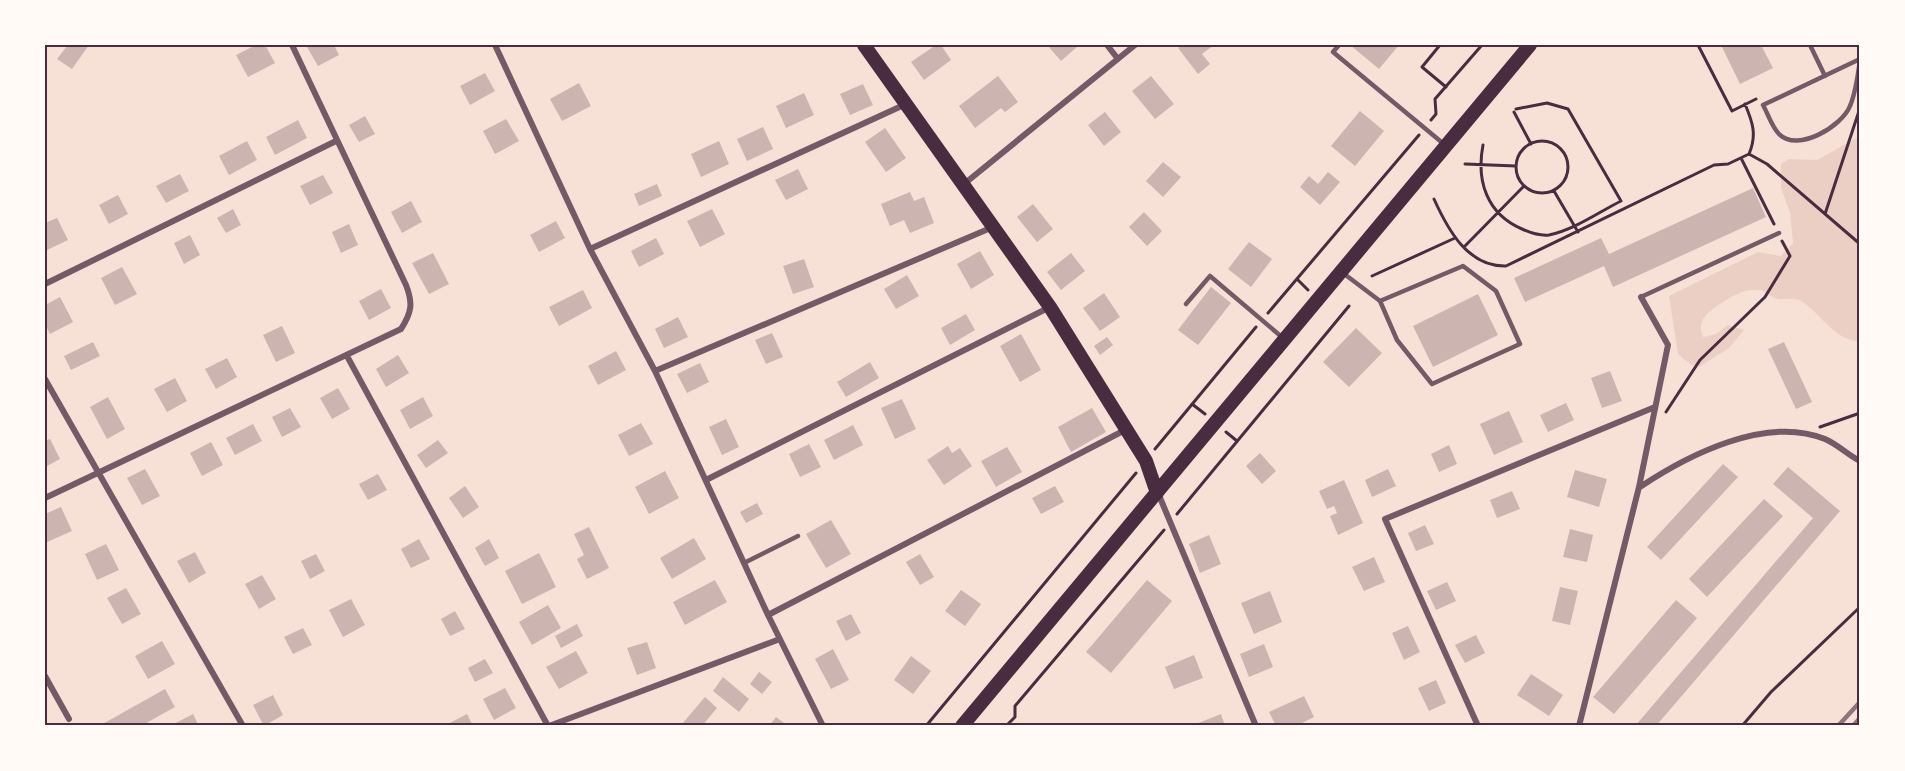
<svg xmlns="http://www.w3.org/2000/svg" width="1905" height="771" font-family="Commissioner,sans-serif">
<rect width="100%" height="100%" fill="#f7e1d7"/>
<path fill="#ebcfc5" d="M1860,136V341C1835,342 1820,312 1801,301C1794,297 1786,300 1778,299C1771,298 1765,290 1758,290C1742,288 1724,301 1712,310C1702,318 1698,324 1703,337L1716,334L1728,325L1744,330L1729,348L1699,367L1690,364L1678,354L1669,296L1758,252L1781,256L1793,243L1790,213L1781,188V164L1789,159L1817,160Z"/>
<path fill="#ccb4b1" d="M68,45H89L72,69L57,59Z
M256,45H265L275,63L248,77L236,55Z
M310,45H334L339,55L318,66L307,47Z
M936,45H941L951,60L924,80L911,62Z
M1049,45H1075L1077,47L1061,61L1048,46Z
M1183,45H1214L1202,54L1210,64L1198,74L1178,48Z
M1350,45H1399L1379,69Z
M1721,45H1761L1773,68L1740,84Z
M485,73L495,91L470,105L460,86Z
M998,76L1018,102L1005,112L1001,108L975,128L959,106Z
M1151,76L1174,104L1155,119L1132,91Z
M579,83L591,106L562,121L550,99Z
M863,84L873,105L850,115L840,94Z
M804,93L814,115L786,128L776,106Z
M1360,111L1384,131L1355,166L1331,146Z
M1105,112L1121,132L1104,146L1088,125Z
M365,116L375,134L359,142L349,125Z
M506,119L519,141L495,154L483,131Z
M298,120L307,138L275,155L266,137Z
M763,127L773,149L747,161L737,139Z
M885,128L906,158L886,172L865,142Z
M247,141L257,160L229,175L219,156Z
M719,141L729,164L701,177L691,154Z
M1163,162L1181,177L1163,197L1146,181Z
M798,169L808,189L786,200L775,180Z
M1328,172L1340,182L1320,205L1300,187L1309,176L1318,184Z
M180,174L189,191L166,203L156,186Z
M323,175L333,193L310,205L300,186Z
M657,184L662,196L639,206L634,194Z
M1753,188L1766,217L1613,287L1604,266L1525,302L1514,278L1601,238L1609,254Z
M910,192L914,201L924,197L934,223L910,233L904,220L890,226L881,204Z
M118,195L128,214L109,224L99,205Z
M411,201L422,222L402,233L391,212Z
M1033,204L1053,229L1037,242L1017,217Z
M233,209L241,225L226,233L217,218Z
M712,209L725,234L700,247L687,221Z
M1144,212L1162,231L1147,246L1129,227Z
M57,218L68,240L45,251V223Z
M556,221L565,238L539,252L530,235Z
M349,224L358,245L341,253L332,232Z
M190,235L200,255L184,264L174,243Z
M656,238L664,254L639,267L631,251Z
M1249,242L1272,259L1251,287L1228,269Z
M980,251L994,275L971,289L957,264Z
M433,253L449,284L429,294L412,263Z
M1071,253L1085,271L1061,290L1047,272Z
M804,259L814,287L793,294L783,266Z
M122,267L137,294L115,305L101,278Z
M907,275L919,296L896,309L884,289Z
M1211,287L1231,303L1198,345L1178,330Z
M381,289L391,308L369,320L359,301Z
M583,290L592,308L559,326L549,307Z
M1104,293L1120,317L1100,331L1083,308Z
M1478,294L1498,335L1433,367L1413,326Z
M60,297L73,322L50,334L45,324V305Z
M966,314L975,330L950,345L941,328Z
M678,317L688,337L664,348L655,329Z
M282,326L295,353L276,362L263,335Z
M1356,328L1382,353L1349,387L1323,362Z
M772,333L783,357L766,364L755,340Z
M1021,334L1041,370L1020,382L1000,346Z
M1107,337L1113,345L1100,355L1094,346Z
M93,342L100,356L71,370L64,356Z
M1784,342L1812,402L1796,409L1768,349Z
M616,351L626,370L598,385L588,366Z
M398,355L409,373L386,387L376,369Z
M227,358L237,377L216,389L205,369Z
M870,362L879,378L846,397L837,382Z
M700,363L709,382L687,393L677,374Z
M1610,371L1622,401L1602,408L1591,378Z
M175,378L187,401L167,412L154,389Z
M338,388L350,409L332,419L320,398Z
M108,397L125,429L107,439L90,407Z
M423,397L433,416L410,429L400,410Z
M902,399L916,429L895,439L881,408Z
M1566,403L1574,420L1548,432L1540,415Z
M290,408L301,427L282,437L272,417Z
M1092,408L1106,432L1071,452L1058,427Z
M1509,411L1523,442L1494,455L1480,424Z
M726,419L739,447L722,455L709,427Z
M641,423L653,444L629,456L618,435Z
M253,424L262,441L235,455L226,438Z
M853,425L863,445L834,460L824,440Z
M50,439L60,459L45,467V441Z
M438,440L448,453L426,468L417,455Z
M211,442L223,465L202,476L190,453Z
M809,444L821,467L800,477L789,454Z
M1449,445L1457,464L1439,472L1431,454Z
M948,446L952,453L960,448L972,466L944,485L927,460Z
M1007,447L1022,472L996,487L981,461Z
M1260,453L1276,471L1262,484L1246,466Z
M1723,464L1738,477L1661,560L1647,547Z
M1788,467L1840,511L1656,726H1635L1813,518L1773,484Z
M145,469L160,496L142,505L127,478Z
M1388,469L1396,486L1372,497L1365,480Z
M1575,470L1607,479L1599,507L1567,497Z
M665,471L679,498L649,514L635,487Z
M378,474L387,490L368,500L359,484Z
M1344,480L1363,523L1338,535L1330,516L1337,513L1334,506L1327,509L1319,491Z
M465,486L479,507L463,518L449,498Z
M1055,486L1064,502L1041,514L1032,498Z
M1512,491L1520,509L1497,518L1490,500Z
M1764,499L1783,516L1707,597L1689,579Z
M757,503L763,514L746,523L740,512Z
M61,507L72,531L45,543V514Z
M831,520L851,554L826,568L806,534Z
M1425,525L1434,544L1416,551L1408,533Z
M589,527L609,568L587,579L577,559L584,555L574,534Z
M1570,529L1593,535L1587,562L1563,557Z
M1209,535L1221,564L1200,573L1189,544Z
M694,538L706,559L672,579L660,558Z
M419,539L430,559L411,568L401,549Z
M489,539L499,558L485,566L475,548Z
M106,544L119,570L97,580L85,554Z
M195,552L206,573L189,583L177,561Z
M539,553L556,587L522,604L505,571Z
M316,554L325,571L310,579L301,561Z
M920,554L934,577L920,585L906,562Z
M1374,557L1385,582L1364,591L1352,567Z
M262,575L276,599L259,609L245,584Z
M715,580L727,602L685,625L673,602Z
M1147,580L1172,601L1111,673L1086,652Z
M1447,582L1456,601L1436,610L1427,591Z
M1560,587L1578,591L1570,625L1552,621Z
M126,588L141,614L122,624L107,598Z
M961,590L981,604L965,626L945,611Z
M1270,591L1282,622L1254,634L1241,603Z
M351,599L365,625L343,637L329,610Z
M1676,600L1697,618L1614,714L1593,697Z
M548,605L561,628L532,645L519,622Z
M455,611L465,629L450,636L441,619Z
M851,614L861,633L846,641L836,621Z
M577,624L583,636L561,648L555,636Z
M1408,626L1420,652L1404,660L1392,633Z
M303,628L312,645L293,654L284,637Z
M1476,635L1485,653L1465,663L1455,645Z
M162,641L175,664L148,679L135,656Z
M647,642L656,668L637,675L627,648Z
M1264,644L1273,667L1249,677L1240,654Z
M833,649L849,680L831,689L815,659Z
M576,651L588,673L559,689L546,667Z
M1194,655L1203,678L1174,689L1165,667Z
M911,656L931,671L913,694L894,680Z
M485,659L493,673L475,682L468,668Z
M759,672L772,682L762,694L750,684Z
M1531,674L1563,695L1549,716L1517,695Z
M723,677L749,699L739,712L713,691Z
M1436,680L1446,703L1429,711L1418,688Z
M505,688L516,708L494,720L483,699Z
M165,689L175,707L141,726H99Z
M273,695L283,715L264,726L253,705Z
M1304,696L1314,717L1296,726H1276L1269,712Z
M705,697L717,708L702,726H684L682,724Z
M193,714L199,726H170Z
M467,714L473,726H444Z
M1221,714L1225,726H1191Z
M776,717L788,726H769Z"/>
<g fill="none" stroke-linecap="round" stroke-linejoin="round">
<path stroke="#4a2c40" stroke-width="3" d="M1440,45L1422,67L1446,87
M1698,45L1732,111L1756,99
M1514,112L1531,144
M1431,120L1436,114L1435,99L1482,45
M1516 167a26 26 0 1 1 52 0a26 26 0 1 1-52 0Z
M1483,145C1476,181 1487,214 1522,229C1531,233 1540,236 1549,235C1574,230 1599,212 1621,201L1568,109L1547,103L1516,109
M1749,154L1767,164L1860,244
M1742,160L1774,224
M1465,164L1516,166
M1554,191L1578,232
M1434,199C1448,230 1468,267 1506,266L1714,165L1728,164L1749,154C1757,135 1753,123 1745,104
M1825,214L1859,111
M1464,247L1524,186
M1372,276L1455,238
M1297,279L1308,290
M1268,313L1419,135
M1192,404L1205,414
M1666,412L1700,360L1765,297L1790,256L1782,241
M1820,427L1860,413
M1226,432L1237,441
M1155,449L1256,327
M1177,514L1349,306
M926,726L1136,473
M1006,726L1015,717V706L1164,530
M1742,726L1771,692L1860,607"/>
<path stroke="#755966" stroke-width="4.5" d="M1339,45L1333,52L1445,145
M1810,45L1825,76
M1860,59L1763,105C1768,114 1772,127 1779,134C1798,153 1842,126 1850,106C1856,92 1858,75 1860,60
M1343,273L1380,301L1463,266L1496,291L1520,344L1432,384L1397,340L1380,301
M1641,297L1779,233
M1186,304L1210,276L1283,338
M744,563L798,536"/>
<path stroke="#755966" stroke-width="6" d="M495,45L590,249L655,371L768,615L823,726
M1107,45L1118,59
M964,184L1135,45
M590,249L906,104
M45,284L336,141
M347,356L548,726
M655,371L993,227
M45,379L243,726
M706,480L1050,307
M1640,487C1688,455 1766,415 1825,439C1837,444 1848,455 1860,461
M1158,493L1256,726
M45,498L401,329C412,312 413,303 406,285L292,45
M768,615L1127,429
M45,676L69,719
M549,726L780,639
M1478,726L1385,519L1655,407
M1579,726L1639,487L1668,345L1641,297"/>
<path stroke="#4a2c40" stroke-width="14" d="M864,45L1050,307L1146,461L1157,493
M962,726L1530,45"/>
<path stroke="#8f747c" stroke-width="4.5" d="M1838,726L1860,702
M1853,726L1860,718"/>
</g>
<rect width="1905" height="771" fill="none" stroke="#fffaf5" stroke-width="93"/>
<rect x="46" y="46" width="1812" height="678" fill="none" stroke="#4a2c40" stroke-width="2"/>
</svg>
